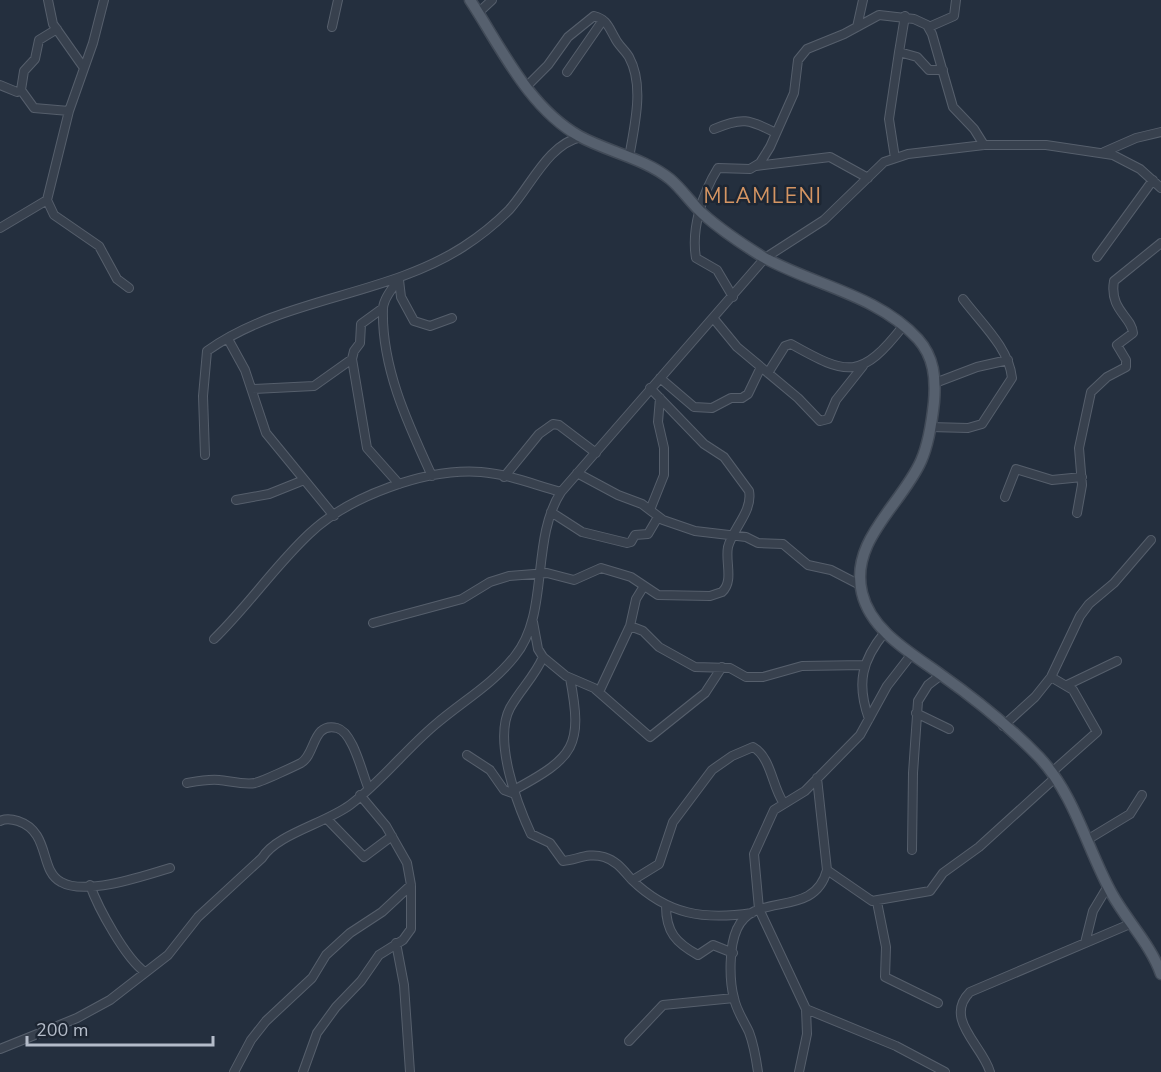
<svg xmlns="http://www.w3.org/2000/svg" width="1161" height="1072" font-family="'Nunito Sans',sans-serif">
<rect width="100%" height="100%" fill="#242f3e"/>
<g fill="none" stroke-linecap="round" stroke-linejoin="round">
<g stroke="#565f6c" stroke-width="10">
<path id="minor" d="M48,0L53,24L84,68
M104,0L93,43L69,111L47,200L54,215L99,246L117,279L129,288
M478,13L492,0
M905,16L899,52L917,57L929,70H943
M332,27L338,0
M857,27L863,0
M929,27L954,16L956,0
M567,72L603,20
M0,85L17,92L21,90L24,71L35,59L39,40L57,29
M526,87L548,65L568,37L594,16C607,19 609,28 615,38C618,45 625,50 629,57C645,86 634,127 629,158
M21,90L34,108L69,111
M714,129C742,117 749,119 776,133
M1104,152L1136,138L1161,132
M895,158L889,119L899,52
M756,166L830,157L868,178
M0,228L47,200
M1097,257L1153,180
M399,280C392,288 384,298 383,308C381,367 408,424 432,476
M399,280L401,297L414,321L430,326L452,318
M733,297L717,270L696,258C691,229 702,194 718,168L750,169L760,163L770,147L794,93L798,60L807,49L844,34L879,15L914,19L927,25L932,34L953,107L974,129L984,145
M383,308L361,324L360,343L354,351L352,359L367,448L399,484
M714,319L737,347L798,398L820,421L828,419L836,400L863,366
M228,339L245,370L266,433L334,516
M768,373L785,346L791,344C848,376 861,380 904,325
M660,378L694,407L712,408L731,398H742L748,394L761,367
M935,383L977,367L1008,360
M252,389L314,386L352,359
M930,427L968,428L982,424L1012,378C1009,348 981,323 963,299
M205,455L203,396L207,351C283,297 385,297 463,247C480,236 495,224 509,210C531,186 548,144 581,137
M577,473L618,495L642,504L663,520L695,531L746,537L758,543L783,544L808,565L831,570L860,585
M504,477L539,434L553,424L559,425L596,453
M1005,497L1016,469L1052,480L1082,477
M236,500L269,494L304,480
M650,510L664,475V448L658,422L660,398
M551,512L582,532L627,543L631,542L635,535L648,534L658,517
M1077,513L1082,485L1079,448L1091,392L1107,377L1126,367V360L1117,345L1133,333C1132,317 1109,310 1114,281L1161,243
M533,622L538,649L543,657L566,676L594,688L650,737L705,693L722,667
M373,623L462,599L490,582L509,576L547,573L574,580L601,568L631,577L658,595L710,596L722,592C734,581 725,562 728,547C733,528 753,511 749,491L724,457L704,444L650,388
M630,626L636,599L644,586
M214,639C248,606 274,567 309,534C349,496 426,468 481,472C508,474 535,485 561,492
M543,657C535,676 520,690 510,708C493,740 517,804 531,834L550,843L563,861C577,860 588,852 604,857C617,861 623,870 632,880C668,915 704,920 752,913
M1051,677L1073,690L1097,732L1052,772
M1067,685L1117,661
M599,692L630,626L643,631L659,647L695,667L730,668L746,677H763L802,666L864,665
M916,713L949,729
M869,719C856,683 862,660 885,632
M1003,726L1035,697L1051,677L1080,616L1089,604L1114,583L1151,540
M467,755L490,770L504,790L515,794
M187,783C198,781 208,779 219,780C230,781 244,785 255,783C263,781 293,767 301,763C316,754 312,722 337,728C353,732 362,773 368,787
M514,790C575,757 583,746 570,678
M328,820L364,857L392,836
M0,821C6,818 12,819 18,821C51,832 39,871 61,882C85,896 144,876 170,868
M1087,840L1130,814L1142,795
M912,850L913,773L918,701L928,685L941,675
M827,870L872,901L930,891L943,873L979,847L1055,778
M633,880L659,864L673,822L712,770L732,756L753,747C771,757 772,786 783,802
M90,885C98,908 126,959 145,972
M877,902L886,947L885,977L938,1003
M666,906C666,932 676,943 698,955L713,945L733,953
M396,943L404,985L410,1072
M1085,943L1093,911L1108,886
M806,1009L896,1046L945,1072
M629,1041L663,1005L734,998
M0,1049L77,1018L110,1000L168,955L198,917L262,858C277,834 324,824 350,805C381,782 406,749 436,724C463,701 493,684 515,656C550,613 530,540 561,492L765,258L824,220L884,162L908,154L984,145H1046L1113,155L1140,169L1161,188
M234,1072L251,1040L266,1021L312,978L326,955L350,933L382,912L411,885
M303,1072L317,1033L336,1007L361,981L379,955L403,940L411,929V885L407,863L386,826L360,795
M758,1072C756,1058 754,1045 749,1032C744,1021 736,1010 734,998C729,980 729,946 737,929C754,890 814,920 827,870L817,778
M799,1072L807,1034L806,1009L759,909L754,854L774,810L805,791L860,735L887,686L911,655
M990,1072C983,1046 943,1019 970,992L1130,924"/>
</g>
<g stroke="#414a57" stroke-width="13">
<path id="major" d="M470,0C501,47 528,107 579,136C608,152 644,158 670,179C682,189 691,203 703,214C721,230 742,244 763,257C813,285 878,295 918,339C934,357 936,378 934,402C932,421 929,443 921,461C902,504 849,541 862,593C871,631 911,653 940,674C974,698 1010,727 1039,757C1075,795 1087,849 1112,894C1127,921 1151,945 1161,974"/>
</g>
<use href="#minor" stroke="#38414e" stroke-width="8"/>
<use href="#major" stroke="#56606e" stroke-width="10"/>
</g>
<g text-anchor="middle" stroke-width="5" stroke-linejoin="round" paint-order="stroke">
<g font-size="21" letter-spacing="1.5" fill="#d59563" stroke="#1d2633">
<text x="763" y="203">MLAMLENI</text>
</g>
</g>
<path d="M27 1036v9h186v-9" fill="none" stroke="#b4bcc9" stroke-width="3"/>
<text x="36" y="1036" font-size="18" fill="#b4bcc9" stroke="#1d2633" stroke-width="4.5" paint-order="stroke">200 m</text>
</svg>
